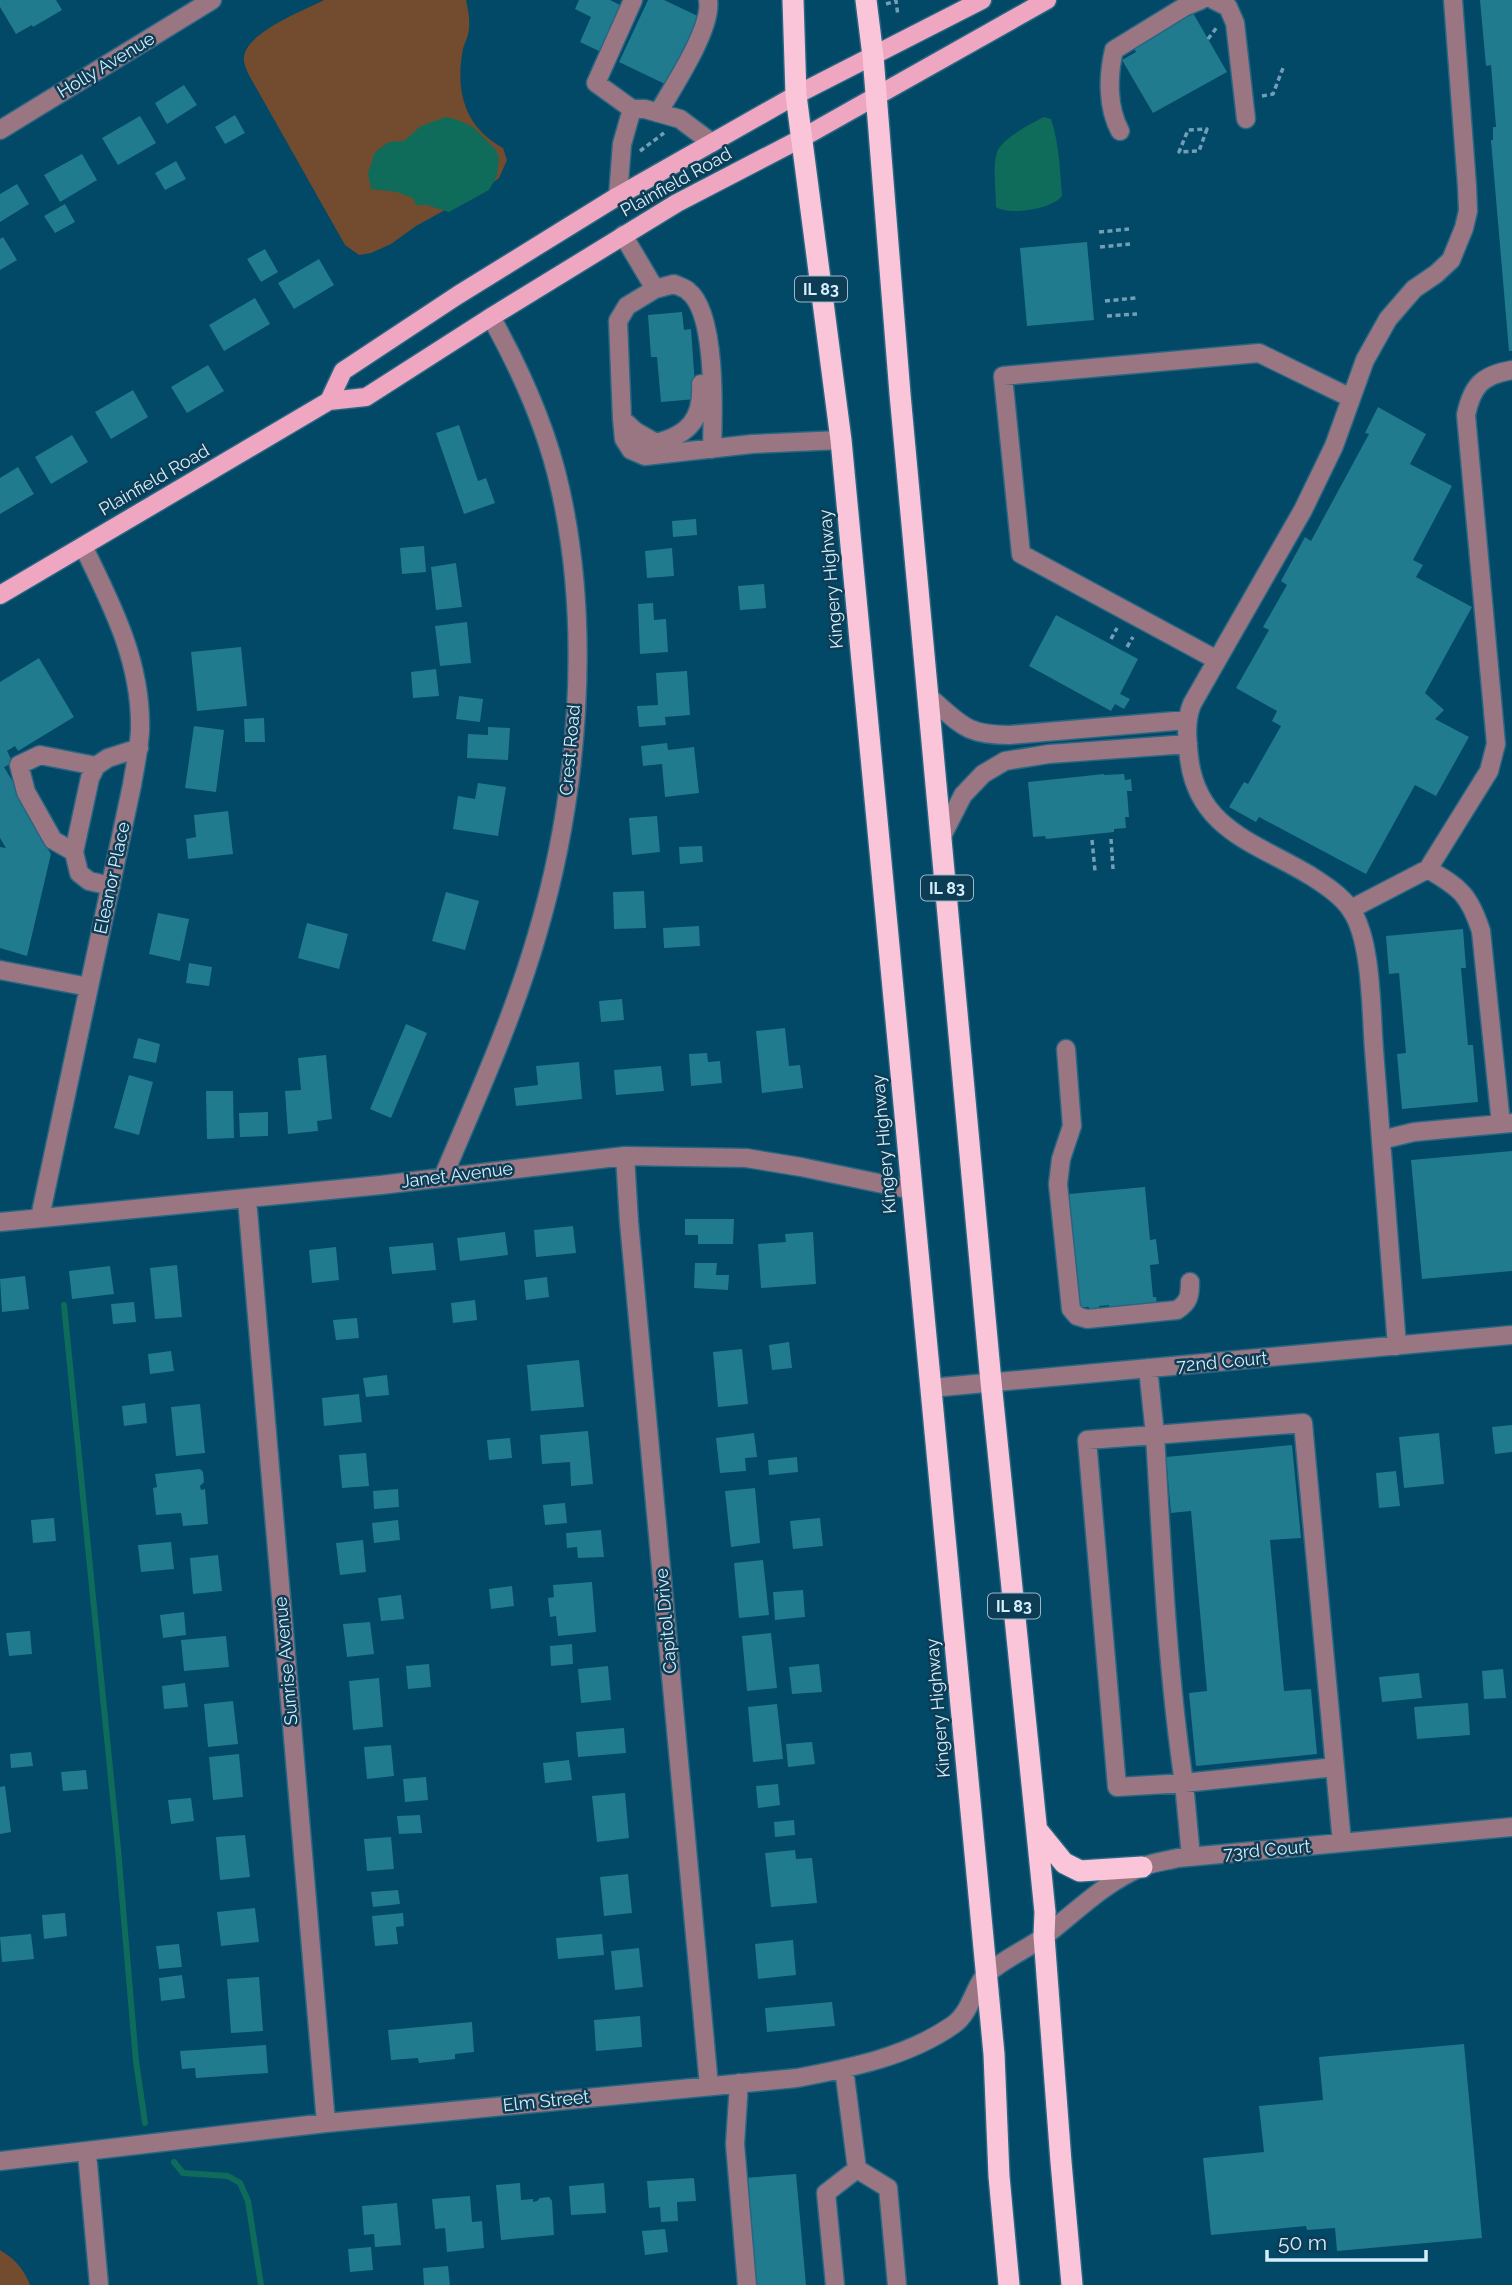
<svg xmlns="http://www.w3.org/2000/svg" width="1512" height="2285" font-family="Raleway,sans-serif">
<rect width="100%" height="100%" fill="#024867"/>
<path fill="#734b2e" d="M324,0H466C468,9 470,19 469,27C469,35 465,42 463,49C455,90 464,127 503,148L507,160L499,178L487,187L416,226L391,244L371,253L359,255L345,245L250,77C247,71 243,63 244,56C249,31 303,11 324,0Z
M0,2250C15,2259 24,2269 30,2285H0Z"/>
<path fill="#0f6c5b" d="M446,117L458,120L473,127L496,150L499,158L497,176L489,190L449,212L427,205H416L413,198L397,192L371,189L368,173L375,152L389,142L404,141L421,126Z
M1044,117L1051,119C1059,143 1060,170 1062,196C1053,209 1009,216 996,207C996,192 992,162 998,150C1004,138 1031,123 1044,117Z"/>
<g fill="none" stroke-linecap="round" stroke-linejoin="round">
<path stroke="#0f6c5b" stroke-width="6" d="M64,1305L118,1849L136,2061L145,2123
M174,2162L183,2173L228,2176L240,2183L248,2201L261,2285"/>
</g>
<path fill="#217b8e" d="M0,0H56L62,10L33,27L32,25L16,34L0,7Z
M579,0H610L622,6L601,52L580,42L591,17L575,9Z
M648,0H664L702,18L669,86L619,62Z
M1480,0H1512V351H1509L1491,140H1493V127H1496L1491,65L1486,66Z
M1193,13L1227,72L1153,113L1122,60L1136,52L1132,45L1148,39Z
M184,85L197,105L167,124L155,103Z
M235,115L245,133L225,144L215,127Z
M140,116L156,143L118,165L102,138Z
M82,154L97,180L60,202L44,175Z
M176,161L186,179L165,190L155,173Z
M17,184L29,204L0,222V194Z
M65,204L75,222L55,233L44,216Z
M3,237L17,260L0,270V239Z
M1087,242L1094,320L1027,326L1020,248Z
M265,249L278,272L261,282L247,259Z
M319,259L334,285L294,309L278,283Z
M255,298L270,324L224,351L209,325Z
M682,312L684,330L691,329L696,399L661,402L657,357H651L648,315Z
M208,365L224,391L187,413L171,387Z
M133,390L148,417L111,439L95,412Z
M1378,407L1426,434L1410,464L1452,486L1413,560L1423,565L1416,577L1472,607L1425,693L1444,710L1435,719L1469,737L1436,796L1415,785L1366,874L1259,817L1256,822L1229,807L1244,782L1248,784L1281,726L1272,721L1277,711L1236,688L1269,630L1263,627L1287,585L1281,581L1305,537L1311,541L1369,434L1365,433Z
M459,425L478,481L486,478L495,503L464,514L436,433Z
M72,435L88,462L51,484L35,457Z
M18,467L34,494L0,514V478Z
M696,519L697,535L673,537L672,521Z
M424,546L426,572L402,574L400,548Z
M672,548L674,576L647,578L645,551Z
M456,563L462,607L436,610L431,567Z
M764,584L766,608L740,610L738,586Z
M653,603L654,620L666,619L668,652L640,654L638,604Z
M1056,615L1138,659L1120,694L1130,699L1124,709L1115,704L1111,711L1029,666Z
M467,622L471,663L440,666L435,626Z
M241,647L247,706L197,711L191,652Z
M39,658L74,717L18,751L15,746L7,751L13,763L4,767L39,825L35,828L51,854L27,956L0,948V847L6,848L0,838V682Z
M436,669L439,696L413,698L411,672Z
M687,671L690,715L665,717L666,725L639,727L637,706L658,705L656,673Z
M459,696L483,699L480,722L456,719Z
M264,718L265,742H245L244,719Z
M194,726L224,730L216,792L185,788Z
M488,727L510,728L508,760L467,758L468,734L488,735Z
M667,743L668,750L694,747L699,793L665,797L662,764L643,766L641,746Z
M1104,774V775L1124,774L1125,780L1131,779L1132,791H1127L1129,817H1125L1126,828L1114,829V832L1046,839L1045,836L1033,837L1028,782Z
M478,783L506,787L498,836L453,829L458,796L475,799Z
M228,811L233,854L188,859L186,839L196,837L194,815Z
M657,816L660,852L632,855L629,818Z
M702,846L703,862L680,864L679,847Z
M644,891L646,928L614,929L613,892Z
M446,892L479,901L465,950L432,941Z
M158,913L189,919L180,961L149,954Z
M307,923L348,934L339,969L298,958Z
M699,926L700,946L664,948L663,928Z
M1463,929L1466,968H1461L1468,1045H1473L1478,1102L1402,1109L1397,1054L1406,1053L1399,973L1389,974L1386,936Z
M189,963L212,967L209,986L186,983Z
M622,999L624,1020L601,1022L599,1001Z
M406,1024L427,1033L391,1118L370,1109Z
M785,1028L789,1066L800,1065L803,1088L762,1093L756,1031Z
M138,1038L160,1044L156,1063L133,1058Z
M707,1053L708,1062L720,1061L722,1083L691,1086L689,1054Z
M326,1055L332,1119L317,1121L318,1131L288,1134L285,1091L301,1090L298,1058Z
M579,1062L582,1099L516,1106L514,1088L538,1085L536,1066Z
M661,1066L664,1091L616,1095L614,1070Z
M129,1075L153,1082L139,1135L114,1128Z
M206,1091H233L234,1138L207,1139Z
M268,1112V1136L240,1137L239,1113Z
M1512,1151V1271L1422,1279L1411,1160Z
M1145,1187L1150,1240L1156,1239L1159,1264L1150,1265L1153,1297H1156L1157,1303L1109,1307V1305L1099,1306L1100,1311L1089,1312V1307H1079L1069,1194Z
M685,1219H734L733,1244H698V1235H685Z
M573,1226L576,1253L536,1257L534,1230Z
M505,1232L508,1255L460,1261L457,1238Z
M813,1232L816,1284L761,1288L758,1244L786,1242L785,1234Z
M433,1243L436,1270L392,1274L389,1247Z
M336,1247L339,1280L312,1283L309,1250Z
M695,1263H717L716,1275H729L728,1290L694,1288Z
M177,1265L182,1317L155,1319L150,1268Z
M110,1266L114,1294L72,1299L69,1271Z
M25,1276L29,1309L2,1312L0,1279Z
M547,1277L549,1297L526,1300L524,1280Z
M475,1300L477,1320L453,1323L451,1303Z
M134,1302L136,1322L113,1324L111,1304Z
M357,1318L359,1338L336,1340L333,1320Z
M789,1342L792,1368L772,1370L769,1345Z
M742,1349L748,1404L718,1407L713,1352Z
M171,1351L174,1371L150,1374L148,1354Z
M579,1360L584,1407L531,1411L527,1365Z
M387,1375L389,1395L366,1397L363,1378Z
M359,1394L362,1422L324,1426L322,1398Z
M145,1403L147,1423L124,1426L122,1406Z
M200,1404L205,1453L176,1456L171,1407Z
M1512,1425V1452L1495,1454L1492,1427Z
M588,1431L593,1484L571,1486L570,1462L542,1464L540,1435Z
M754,1433L757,1457L745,1458L746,1471L720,1473L716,1438Z
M1439,1433L1444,1484L1404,1488L1399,1437Z
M510,1438L512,1458L489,1460L487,1440Z
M1292,1445L1301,1538L1270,1540L1284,1691L1311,1689L1317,1754L1196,1766L1189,1693L1207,1691L1191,1511L1171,1513L1166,1457Z
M366,1453L369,1486L342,1488L339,1455Z
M797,1457L798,1472L769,1475L768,1460Z
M200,1469L203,1472L204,1482L200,1486L201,1490L205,1489L208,1524L183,1526L181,1513L156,1515L153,1488L157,1487L155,1474Z
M1396,1471L1400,1506L1379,1508L1376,1473Z
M755,1488L760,1543L731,1547L725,1491Z
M398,1489L399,1507L374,1509L373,1491Z
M565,1503L567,1523L545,1525L543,1505Z
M54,1518L56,1541L33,1543L31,1520Z
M820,1518L823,1546L793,1549L790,1521Z
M398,1520L400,1540L374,1543L372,1523Z
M601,1530L604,1557L578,1558L577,1547L567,1548L566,1533Z
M363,1540L366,1572L340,1575L336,1543Z
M171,1542L174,1569L141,1572L138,1545Z
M218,1555L222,1591L193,1594L190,1558Z
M763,1560L769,1615L739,1618L734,1563Z
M592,1582L596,1632L558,1636L556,1616L550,1617L548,1598L554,1597L553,1585Z
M512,1586L514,1606L491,1609L489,1589Z
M803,1590L805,1617L775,1620L773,1592Z
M401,1595L404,1619L381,1621L378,1598Z
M184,1612L186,1635L163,1638L160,1615Z
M370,1622L374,1654L347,1657L343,1624Z
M30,1631L32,1654L9,1656L6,1633Z
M771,1633L777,1688L747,1691L742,1636Z
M226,1636L229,1667L184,1671L181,1640Z
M572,1644L573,1664L551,1666L550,1646Z
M429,1664L431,1687L408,1689L406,1666Z
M819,1664L822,1692L792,1694L789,1667Z
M608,1666L611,1700L581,1703L578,1669Z
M1503,1669L1506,1698L1484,1699L1482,1671Z
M1419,1673L1422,1698L1382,1702L1379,1677Z
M379,1678L383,1727L353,1730L349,1681Z
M185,1683L188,1707L164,1709L162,1686Z
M233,1701L238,1744L208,1747L204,1704Z
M1468,1703L1470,1735L1417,1739L1414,1707Z
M777,1704L783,1759L753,1762L748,1707Z
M624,1728L626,1753L578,1757L576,1732Z
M812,1742L815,1764L788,1767L786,1744Z
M391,1745L394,1776L367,1779L364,1747Z
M31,1752L33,1766L11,1768L10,1754Z
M239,1754L243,1797L213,1800L209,1757Z
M569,1760L572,1780L545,1783L543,1763Z
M86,1770L88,1789L63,1791L61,1772Z
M426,1777L428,1800L405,1802L403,1779Z
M778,1784L780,1805L758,1808L756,1786Z
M5,1786L11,1832L0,1834V1787Z
M625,1793L629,1838L597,1842L592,1796Z
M191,1798L194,1821L171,1824L168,1800Z
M420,1815L422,1833L399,1834L397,1816Z
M794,1820L795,1835L775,1837L774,1822Z
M245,1835L250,1877L220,1880L216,1837Z
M391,1837L394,1869L367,1871L364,1839Z
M795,1850L796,1859L812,1858L817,1903L771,1907L765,1853Z
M628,1874L632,1913L604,1916L600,1877Z
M398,1890L400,1904L373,1907L371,1892Z
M255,1908L259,1942L221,1946L217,1912Z
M65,1913L67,1936L44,1939L42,1915Z
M403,1913L404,1926L396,1927L398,1944L375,1946L372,1916Z
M31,1934L34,1959L2,1962L0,1937Z
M602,1934L604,1955L558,1959L556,1938Z
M793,1940L796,1975L758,1979L755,1944Z
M179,1944L182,1967L159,1969L156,1946Z
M639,1948L643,1987L615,1990L611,1951Z
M182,1975L185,1998L161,2001L159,1978Z
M259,1977L263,2031L231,2033L227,1979Z
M832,2002L835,2026L767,2032L765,2008Z
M640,2016L642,2047L596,2051L594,2020Z
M472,2022L474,2052L455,2054V2059L419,2063L418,2058L391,2060L388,2030Z
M1464,2044L1482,2238L1337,2251L1335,2228L1307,2230L1306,2226L1211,2235L1203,2158L1264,2152L1259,2106L1323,2100L1319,2057Z
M266,2045L268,2073L196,2078L195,2068L182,2069L180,2051Z
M796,2174L806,2285H754L744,2178Z
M694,2178L696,2201L677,2202L678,2221L661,2222L660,2207L649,2208L647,2181Z
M520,2183L521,2200L533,2199V2202L537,2201L540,2198L549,2197L552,2201L554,2235L501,2240L496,2185Z
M604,2183L606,2213L571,2215L569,2186Z
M470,2196L472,2222L482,2221L484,2248L447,2252L445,2228L435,2229L432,2199Z
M397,2203L401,2245L375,2247L374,2234L364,2235L362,2206Z
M665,2229L668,2252L645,2255L642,2231Z
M371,2247L373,2270L350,2272L348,2249Z
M448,2266L450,2285H424L423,2268Z"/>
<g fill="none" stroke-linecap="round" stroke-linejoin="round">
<g stroke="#286682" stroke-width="21">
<path id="minor" d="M633,0L596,83L632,109H645L680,119L712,143
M1214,0L1228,7L1235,23L1246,119
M658,113C673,87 713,27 708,0
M0,130L212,0
M1120,131C1107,107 1108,75 1114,50L1184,7L1201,0
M618,196L622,144L632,109
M623,235L655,289
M622,419L635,431L656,443C689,435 703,418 701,384
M712,449C713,415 717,313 688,291C685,288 678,286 674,284L655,289L627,306L618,321L622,419L624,439L631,450L645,456L752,444L841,440
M1217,660L1021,554L1003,376L1259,353L1351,398
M929,697C961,724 965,735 1009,735L1187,720
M942,836L963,795L983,774L1005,761L1049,754L1188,744
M74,852L53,840L26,792L19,765L40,755L96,766
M1428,869C1460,888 1469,894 1481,931L1501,1124
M111,886L89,881L79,873L74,852L90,778L96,766L108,758L139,748
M1351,909L1428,869L1489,771L1496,744L1466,415C1472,386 1482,375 1512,370
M0,970L89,987
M1066,1049L1072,1126L1061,1159L1058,1184L1071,1309L1077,1316L1087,1319L1177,1310C1189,1302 1190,1296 1190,1282
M1381,1140L1414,1132L1512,1123
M625,1156L629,1222L709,2086
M443,1177C477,1097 513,1018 537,935C578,797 592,630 560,488C547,429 520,369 491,317
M247,1199L326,2123
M40,1217L132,785C135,767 139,749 140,731C142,663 112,605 83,546
M0,1222L381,1185L625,1156L746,1158L801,1167L912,1190
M1397,1346C1389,1248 1382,1149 1374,1050C1371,1012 1372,940 1351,910C1342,896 1325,885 1311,876C1257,843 1197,830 1189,757C1187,739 1185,721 1192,704L1303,510L1334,446L1365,360L1388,319L1414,289L1436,274L1451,260L1464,228L1468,211L1467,186L1453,0
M1148,1368L1155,1435L1303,1423L1342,1843
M931,1388L1512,1335
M1155,1435C1162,1552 1167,1668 1184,1783L1117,1787L1087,1440Z
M1191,1857L1184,1783L1335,1767
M739,2083L735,2144L747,2285
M87,2153L99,2285
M0,2161L326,2123L797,2078C850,2068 907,2057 953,2025C972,2012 974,1984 988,1973C1004,1959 1025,1950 1042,1938C1074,1914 1103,1883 1142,1867C1153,1862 1166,1861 1178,1858L1512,1827
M857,2169L888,2188L897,2285
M835,2285L826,2193L857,2169L844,2069"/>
</g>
<g stroke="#286682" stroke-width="21">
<path id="major" d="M329,401L343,371L458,295L618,196L796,95L982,0
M0,595L329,401L366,397L491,317L677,203L802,138L1047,0"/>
</g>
<g stroke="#286682" stroke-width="24">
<path id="highway" d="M793,0L796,95L841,440L994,2054L999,2176L1009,2285
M866,0L873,56L900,394L991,1382L1045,1912L1044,1936L1061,2162L1072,2285
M1038,1831L1064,1863L1080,1871L1142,1867"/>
</g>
<path stroke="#729fb6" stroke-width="3.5" stroke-dasharray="5 3.5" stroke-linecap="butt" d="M886,4L896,1L898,16
M1208,39L1217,27
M1262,96L1273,94L1283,68
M1207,129L1199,151L1179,152L1188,130Z
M640,151L664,133
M1099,232L1129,229
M1100,247L1130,244
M1105,301L1136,298
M1107,316L1137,314
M1111,639L1117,628
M1127,647L1133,637
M1111,839L1113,869
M1092,840L1095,871"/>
<use href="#minor" stroke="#9a7682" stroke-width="18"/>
<use href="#major" stroke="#eea6c1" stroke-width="18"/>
<use href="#highway" stroke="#fac5d8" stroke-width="21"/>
</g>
<g text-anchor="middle" stroke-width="5" stroke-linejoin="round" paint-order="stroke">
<g fill="#0d3d55" stroke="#9ab8ca" stroke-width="2">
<rect x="795" y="276.5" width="52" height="25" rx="5"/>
<rect x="921" y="875.5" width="52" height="25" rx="5"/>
<rect x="988" y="1593.5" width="52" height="25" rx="5"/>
</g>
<g font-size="16" font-weight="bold" fill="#d6edfc">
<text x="821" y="295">IL 83</text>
<text x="947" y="894">IL 83</text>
<text x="1014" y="1612">IL 83</text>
</g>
<g font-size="18" fill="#d6edfc" stroke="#0d3d55">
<text transform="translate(106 65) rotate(-31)" y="6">Holly Avenue</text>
<text transform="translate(676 182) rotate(-29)" y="6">Plainfield Road</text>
<text transform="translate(154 480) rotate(-30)" y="6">Plainfield Road</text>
<text transform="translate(831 579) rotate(-95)" y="6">Kingery Highway</text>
<text transform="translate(570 750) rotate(-85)" y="6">Crest Road</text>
<text transform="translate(112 878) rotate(-78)" y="6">Eleanor Place</text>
<text transform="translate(884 1144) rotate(-95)" y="6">Kingery Highway</text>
<text transform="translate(457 1175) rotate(-7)" y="6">Janet Avenue</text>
<text transform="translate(1222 1362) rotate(-5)" y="6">72nd Court</text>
<text transform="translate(666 1621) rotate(-95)" y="6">Capitol Drive</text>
<text transform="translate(286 1661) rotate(-95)" y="6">Sunrise Avenue</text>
<text transform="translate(938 1708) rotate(-95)" y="6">Kingery Highway</text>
<text transform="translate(1267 1850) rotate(-5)" y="6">73rd Court</text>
<text transform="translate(546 2101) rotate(-6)" y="6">Elm Street</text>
</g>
</g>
<path d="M1267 2250v10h159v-10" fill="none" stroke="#d6edfc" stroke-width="3.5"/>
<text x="1278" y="2250" font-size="21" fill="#d6edfc" stroke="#0d3d55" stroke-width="5" paint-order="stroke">50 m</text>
</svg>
